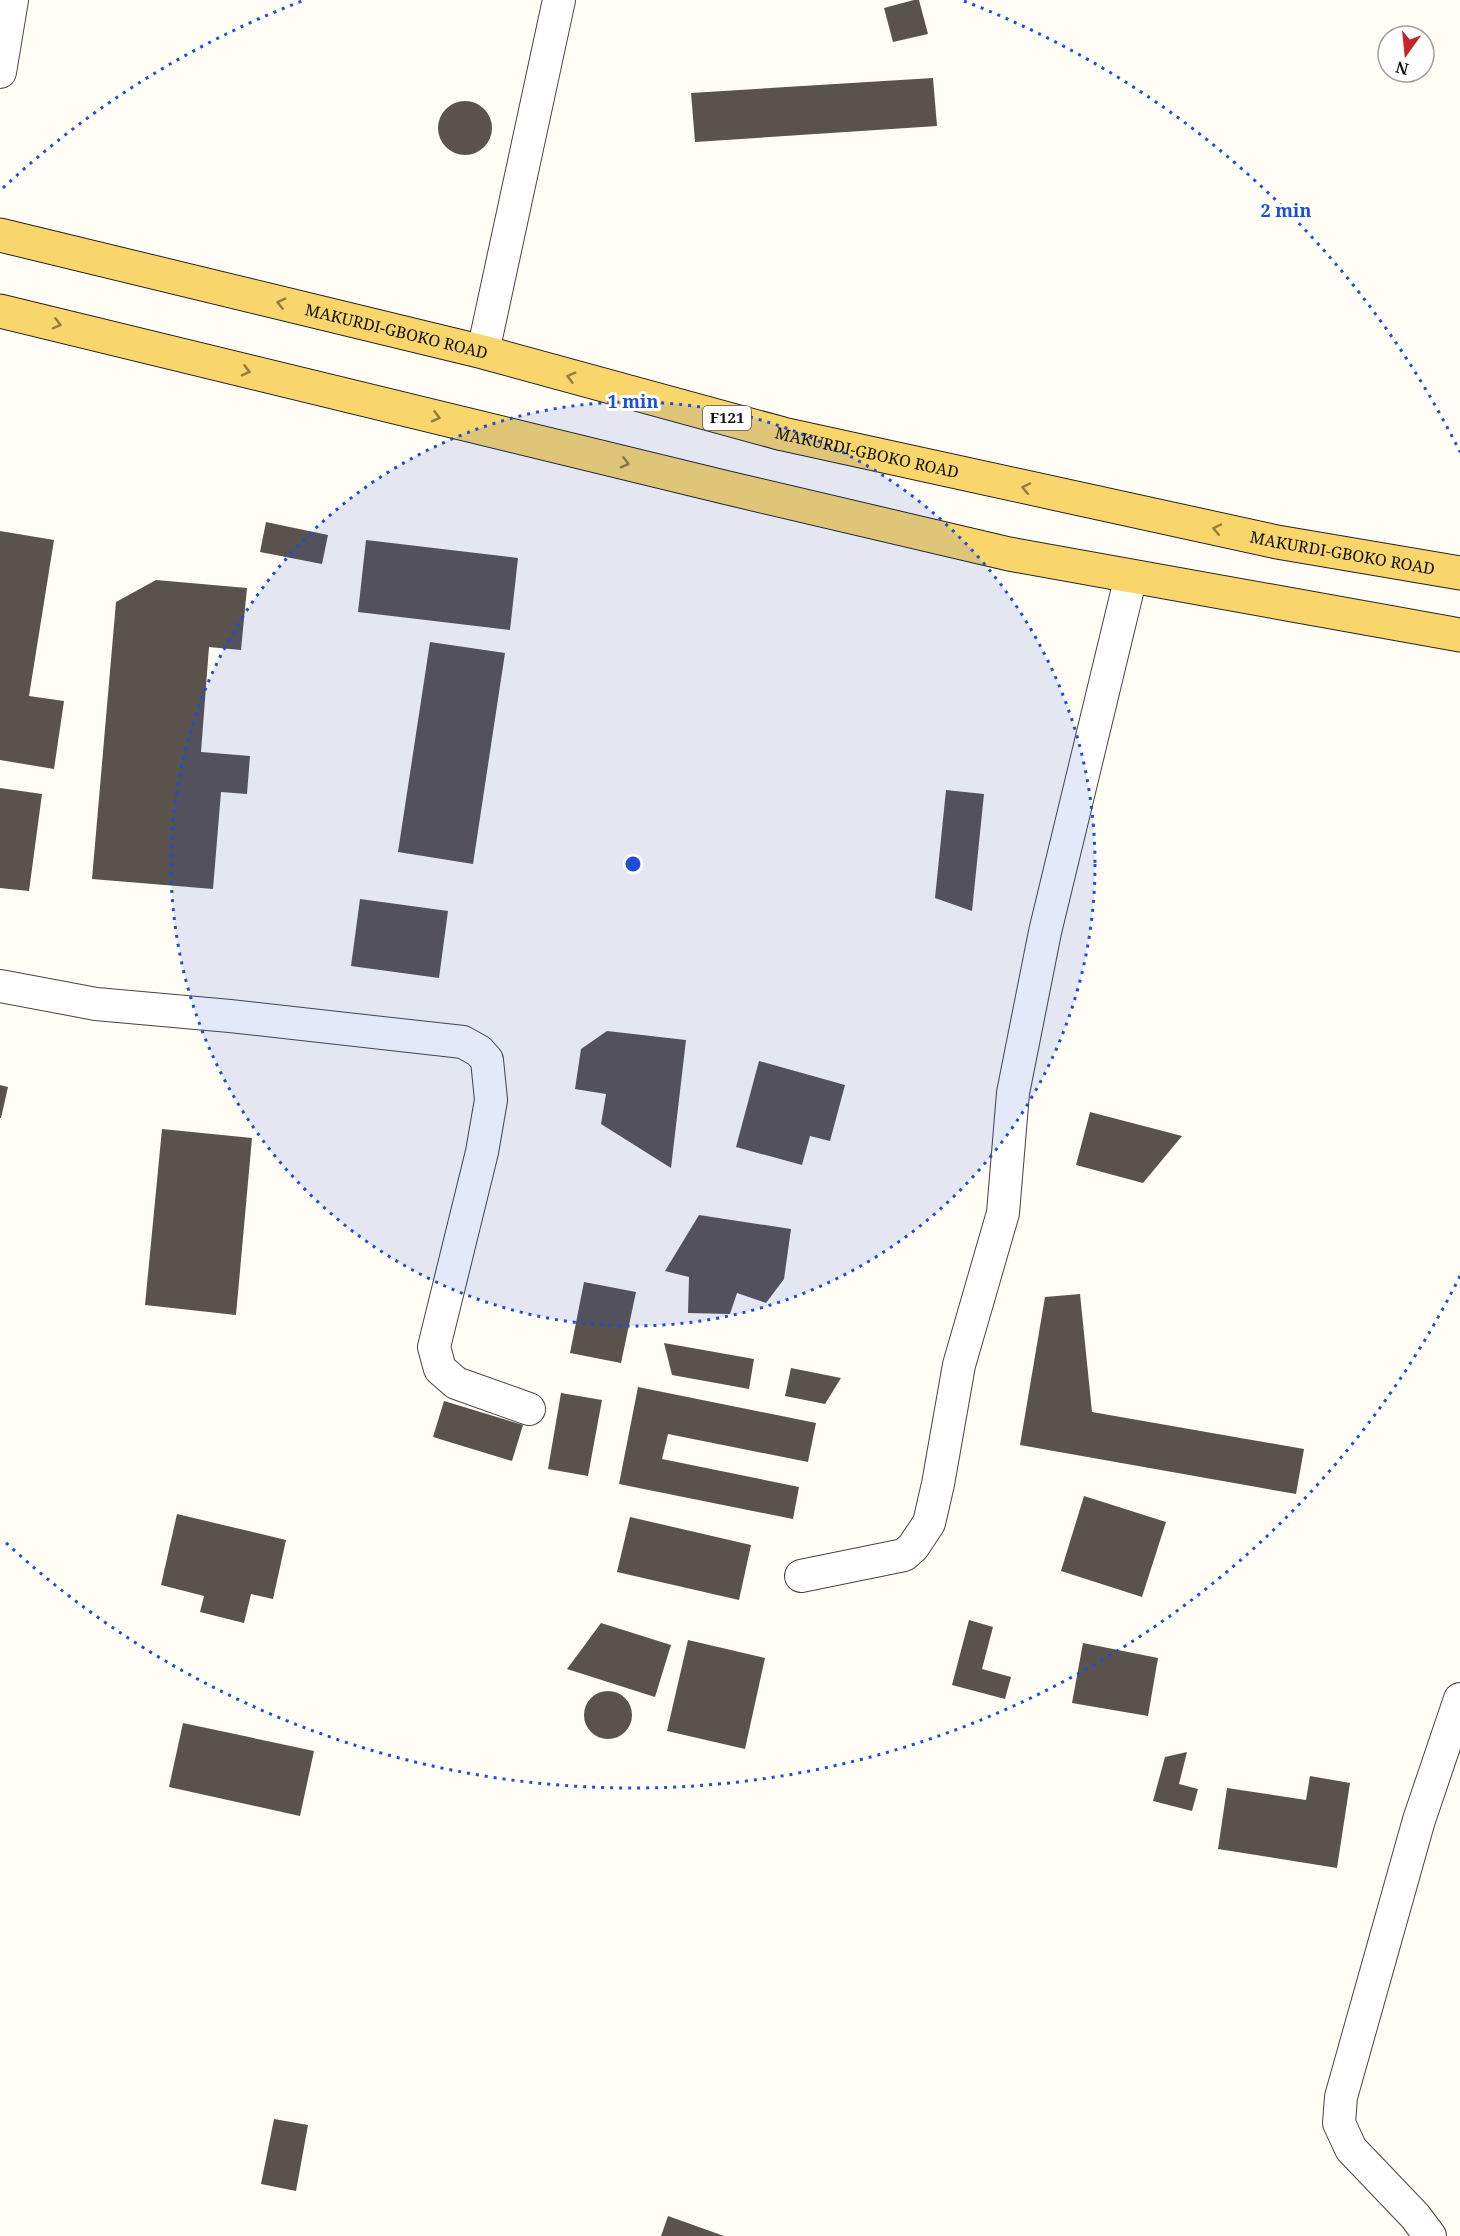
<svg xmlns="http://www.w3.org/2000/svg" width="1460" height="2236" font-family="'Noto Serif',serif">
<rect width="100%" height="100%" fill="#fffdf5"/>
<path fill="#5a524d" d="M914,0H919L928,34L893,42L884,8Z
M933,78L937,126L695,142L691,93Z
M438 128a27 27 0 1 1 54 0a27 27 0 1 1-54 0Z
M266,522L328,535L322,564L260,552Z
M0,531L54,540L29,696L64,701L54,769L0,760Z
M366,540L518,558L510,630L358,612Z
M156,580L247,588L241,650L209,647L201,752L250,756L247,794L221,792L213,889L92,879L116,602Z
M430,642L505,653L473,864L398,852Z
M0,788L42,794L29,891L0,888Z
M946,790L984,794L972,911L935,898Z
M360,899L448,911L439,978L351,966Z
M607,1031L686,1040L671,1168L601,1124L606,1094L575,1089L581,1049Z
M759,1061L845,1085L830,1141L810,1136L802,1165L736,1147Z
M0,1085L8,1087L1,1118H0Z
M1090,1112L1182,1136L1143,1183L1076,1165Z
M162,1129L252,1138L236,1315L145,1305Z
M699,1215L791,1229L784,1279L766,1303L737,1293L730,1314L688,1313L689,1277L665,1271Z
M584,1282L636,1292L621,1363L570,1353Z
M1080,1294L1092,1412L1304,1449L1296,1494L1020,1445L1045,1297Z
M664,1343L754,1359L749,1389L672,1375Z
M791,1368L841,1378L825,1404L785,1396Z
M638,1387L816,1423L808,1462L668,1434L662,1459L799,1487L793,1519L619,1484Z
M561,1393L602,1400L588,1476L548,1469Z
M444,1401L523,1425L512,1461L433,1437Z
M1084,1496L1166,1522L1142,1597L1061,1571Z
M177,1514L286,1540L273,1599L251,1594L244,1623L200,1612L204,1596L161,1585Z
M630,1517L751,1545L739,1600L617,1572Z
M969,1620L993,1627L982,1669L1011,1677L1005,1699L952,1685Z
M601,1623L671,1645L655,1697L567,1669Z
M688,1640L765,1658L745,1749L667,1731Z
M1083,1643L1158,1658L1148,1716L1072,1703Z
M584 1715a24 24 0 1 1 48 0a24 24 0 1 1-48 0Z
M183,1723L314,1751L300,1816L169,1787Z
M1187,1752L1179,1784L1198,1789L1192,1811L1153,1801L1165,1757Z
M1310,1776L1350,1783L1337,1868L1218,1849L1227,1788L1306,1800Z
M274,2119L308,2125L296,2191L261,2184Z
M668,2216L724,2236H661Z"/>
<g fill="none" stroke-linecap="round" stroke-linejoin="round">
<g stroke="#444" stroke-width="34">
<path id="street" d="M0,72L12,0
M483,352L559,0
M0,986L96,1004L230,1016L463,1042L479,1051L487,1060L491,1100L482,1152L434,1347L440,1369L456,1383L529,1409
M801,1576L904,1555L913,1547L929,1523L938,1484L959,1365L1003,1213L1013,1093L1045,932L1131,576
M1430,2236L1415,2216L1351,2149L1339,2123L1341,2097L1419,1820L1460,1699"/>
</g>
<g stroke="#222" stroke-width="35">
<g id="primary">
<path id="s1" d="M0,235L483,352L783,434L1277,542L1460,573"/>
<path d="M0,311L728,488L1009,554L1460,635"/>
</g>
</g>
<use href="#street" stroke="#fff" stroke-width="32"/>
<use href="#primary" stroke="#f9d66b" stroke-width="33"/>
</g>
<defs><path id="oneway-chevron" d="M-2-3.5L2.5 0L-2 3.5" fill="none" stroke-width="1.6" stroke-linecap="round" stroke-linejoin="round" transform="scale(1.5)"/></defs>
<g stroke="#917d42">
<use href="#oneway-chevron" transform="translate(281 303) rotate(-166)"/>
<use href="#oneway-chevron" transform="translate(57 324) rotate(14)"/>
<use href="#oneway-chevron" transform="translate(246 371) rotate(14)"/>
<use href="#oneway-chevron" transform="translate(571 377) rotate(-165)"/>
<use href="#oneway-chevron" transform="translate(436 417) rotate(14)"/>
<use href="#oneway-chevron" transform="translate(625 463) rotate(14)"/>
<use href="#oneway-chevron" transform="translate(1026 488) rotate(-168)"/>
<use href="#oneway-chevron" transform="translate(1217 529) rotate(-168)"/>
</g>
<circle cx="633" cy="864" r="462" fill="#1d4ed8" fill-opacity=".12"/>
<g fill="none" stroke="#1d4ed8" stroke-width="3" stroke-dasharray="3 6">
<circle cx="633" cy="864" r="462"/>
<path d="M1460 1276A924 924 0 0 1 3 1540M3 188A924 924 0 0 1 302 1M964 1A924 924 0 0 1 1460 452"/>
</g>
<g text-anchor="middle" stroke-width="6" stroke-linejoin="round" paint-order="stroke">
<rect fill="#fff" stroke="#585858" stroke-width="1.5" x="703" y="406" width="48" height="24" rx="4.5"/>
<g font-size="15" font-weight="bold" fill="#111">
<text x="727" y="423">F121</text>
</g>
<g font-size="16" fill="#111" stroke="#fff">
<text dy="6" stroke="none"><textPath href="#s1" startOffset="408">MAKURDI-GBOKO ROAD</textPath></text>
<text dy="6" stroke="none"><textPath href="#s1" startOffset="894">MAKURDI-GBOKO ROAD</textPath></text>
<text dy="6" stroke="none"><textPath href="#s1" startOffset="1380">MAKURDI-GBOKO ROAD</textPath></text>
</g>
</g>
<circle cx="633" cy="864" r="9" fill="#1d4ed8" stroke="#fff" stroke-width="3"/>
<g font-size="18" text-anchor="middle" font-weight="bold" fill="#1d4ed8" stroke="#fff" stroke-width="6" stroke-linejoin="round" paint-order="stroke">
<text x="1286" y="217">2 min</text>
<text x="633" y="408">1 min</text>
</g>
<g transform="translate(1406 54) rotate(195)"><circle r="28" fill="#ffffff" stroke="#a0a0a0" stroke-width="1.5"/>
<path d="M0-4.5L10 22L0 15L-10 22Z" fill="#c4262e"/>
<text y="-9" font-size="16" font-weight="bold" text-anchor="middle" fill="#111111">N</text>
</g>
</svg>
